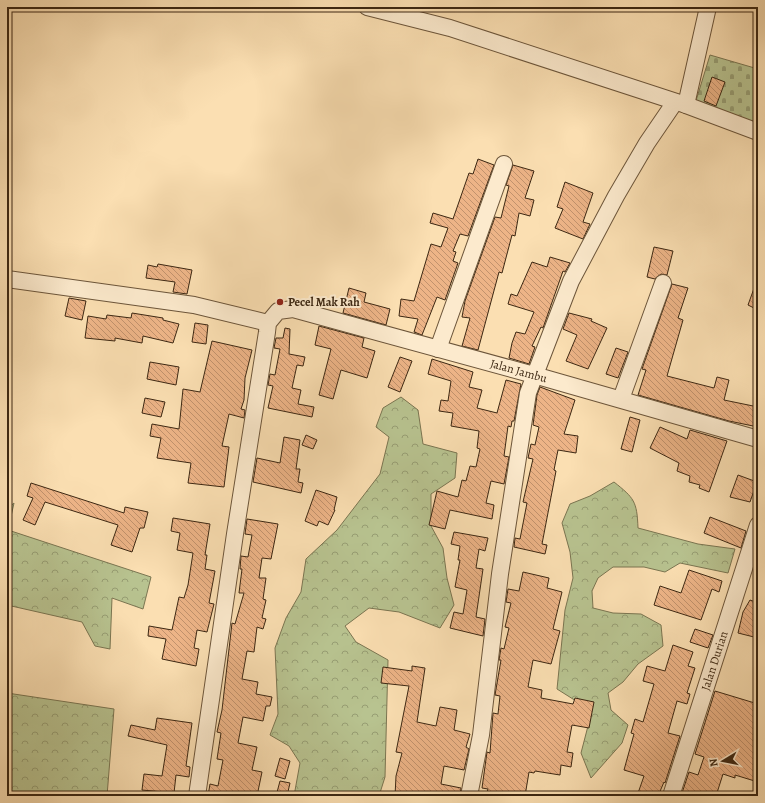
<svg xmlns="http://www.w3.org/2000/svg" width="765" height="803" font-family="Alegreya,serif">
<defs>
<pattern id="forest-crowns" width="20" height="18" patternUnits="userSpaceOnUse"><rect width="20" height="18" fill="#b8c390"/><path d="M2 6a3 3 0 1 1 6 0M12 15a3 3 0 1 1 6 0" fill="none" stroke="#979e74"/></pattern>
<pattern id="cemetery-stones" width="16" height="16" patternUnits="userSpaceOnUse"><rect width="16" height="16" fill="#b8c390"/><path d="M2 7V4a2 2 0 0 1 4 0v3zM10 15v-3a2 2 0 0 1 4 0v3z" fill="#979e74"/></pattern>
<pattern id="building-back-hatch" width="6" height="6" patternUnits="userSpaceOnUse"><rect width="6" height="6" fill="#edb487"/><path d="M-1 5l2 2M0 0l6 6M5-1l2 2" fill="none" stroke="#c1926d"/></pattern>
</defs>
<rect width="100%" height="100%" fill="#fbdfb2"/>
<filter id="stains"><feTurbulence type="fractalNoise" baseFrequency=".005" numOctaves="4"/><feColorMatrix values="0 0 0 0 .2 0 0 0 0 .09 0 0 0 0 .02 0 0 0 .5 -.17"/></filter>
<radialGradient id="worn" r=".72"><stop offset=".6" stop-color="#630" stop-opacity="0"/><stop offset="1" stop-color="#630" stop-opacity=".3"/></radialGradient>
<path fill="url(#forest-crowns)" stroke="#7a7551" d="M401,397L418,410L423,444L457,453L455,478L431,494V526L443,548L447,578L454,605L440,628L399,612L369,608L345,626L356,642L388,660L385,777L379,796H294L300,763L289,746L270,735L278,714L275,648L286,618L301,592L306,559L337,530L380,474L389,437L376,427L383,408Z
M614,482C634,498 637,501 638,528L698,544L735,549L728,573L680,563L665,572L644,567H613L598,578L592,591L593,608L613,613L641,614L661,625L663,646L638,664L623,682L608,693L611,710L628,725L622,743L591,778L581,753L588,726L584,706L557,689L565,610L573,578L570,552L562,523L570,504L590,496Z
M14,503L8,530L151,577L143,609L112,598L110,649L95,646L82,622L7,605V509Z
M7,693L114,709L107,796H7Z"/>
<path fill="url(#cemetery-stones)" stroke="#7a7551" d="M710,55L758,69V128L695,104Z"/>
<path fill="url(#building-back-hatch)" stroke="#3c2712" d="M712,77L725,82L716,106L704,101Z
M478,159L494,165L468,236L460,234L453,251L456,252L453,261L458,263L445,300L437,297L422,335L414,332L418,319L399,316L401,299L414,301L431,244L441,247L448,228L430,223L433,213L453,219L469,173L473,174Z
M513,165L534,171L525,198L534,200L530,216L519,213L515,236L512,235L502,273L499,272L478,350L462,346L470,318L462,317L465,301L495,217L501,218L509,186L506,185Z
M565,182L593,193L583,222L590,224L583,239L555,228L563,209L557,207Z
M654,247L673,251L667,275L661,274L655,279L647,277Z
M550,257L570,263L565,272L563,271L543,328L541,327L532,346L535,347L529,364L509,358L512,343L516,332L525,334L534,312L508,304L511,294L517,296L532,262L547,267Z
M158,264L192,270L187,294L173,292L175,282L146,278L148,265L157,267Z
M757,280H758V310L748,305Z
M672,284L688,288L678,318L683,320L667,376L714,388L717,377L729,380L724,400L758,407V427L729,421L638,395L646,370L642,369Z
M349,288L366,293L364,302L390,309L386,325L343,313Z
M69,298L86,301L82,320L65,316Z
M132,313L163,318V320L179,324L173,343L143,336L142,343L115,338V341L85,338L88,316L106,319L107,315L131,318Z
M569,313L592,319L591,321L607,328L588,369L566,361L577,335L563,329Z
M195,323L208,325L206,344L192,342Z
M319,326L364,338L362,347L375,351L367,378L341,370L333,399L319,395L331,349L315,345Z
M285,328L290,329L289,354L305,357L303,366L297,365L292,388L301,390L298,404L314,407L312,417L268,408L273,386L268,385L270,374L275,375L280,349L274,348L276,338H283Z
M212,341L252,350L245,378L244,400L241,409L245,410L244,418L229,414L222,446L229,447L224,487L188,483L191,463L157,458L161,438L150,436L152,424L179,429L183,389L200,392Z
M616,348L628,352L618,378L606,374Z
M400,357L412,361L400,392L388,387Z
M432,359L473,372L469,387L482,390L477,408L497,413L506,380L521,384L514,421H512L511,427L508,426L504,456L509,457L504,484L491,481L486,503L494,505L492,519L450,510L445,529L429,525L437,491L458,497L462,480L466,481L470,466L476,467L480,449L477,448L479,431L451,426L453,413L439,411L441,400L448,401L451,381L428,374Z
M150,362L179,367L176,385L147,379Z
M540,387L575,400L564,434L578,436L576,453L558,450L554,470L556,471L542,544L547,545L545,554L514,547L515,538L520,539L527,503L523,502L533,459L528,458L531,444L535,445L539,427L533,425L537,395Z
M145,398L165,402L161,417L142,413Z
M630,417L640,420L632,452L621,449Z
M660,427L687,439L690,430L727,441L709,492L699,488L700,485L689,482L690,476L677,471L679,463L650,448Z
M306,435L317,440L313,449L302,445Z
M284,437L300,440L296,469H300L298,482L303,483L301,493L253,482L257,458L280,463Z
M738,475L757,482L750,502L730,497Z
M31,483L124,513L125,507L148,512L144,528H140L132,552L111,545L118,525L45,502L35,525L23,520L33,498L27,496Z
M316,490L337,497L334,510H335L328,525L319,521L317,526L305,521Z
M710,517L746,531L741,548L704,533Z
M173,518L210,524L205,555H207L205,569L215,571L209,603L214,604L207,632L197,630L194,648L199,649L196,666L162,659L166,639L148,636L149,626L172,630L179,597L184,598L188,585L193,553L177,550L180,533L171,531Z
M247,519L278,524L271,559L262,558L259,578H266L263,599L266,600L262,618L266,619L263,629L257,627L254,652L247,651L242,679L258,682L256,694L272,697L270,706H266L263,721L243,717L238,743L257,747L252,770L262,772L257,796H208L210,784L218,786L223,760L217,759L221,733L217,732L222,710L232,623L235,624L244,593H239L242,569H240L241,556L248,557L252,535L245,534Z
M454,532L488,538L485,551L479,549L476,568L483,569L476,617L485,619L483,636L450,628L454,612L463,614L467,590L455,587L460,560H458L460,546L451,544Z
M689,570L722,581L719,592L712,589L701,620L654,605L660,586L681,593Z
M523,572L549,578L547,588L562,592L553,629L560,631L551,664L533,660L528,687L542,690L541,698L573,704L575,698L594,702L589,728L572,725L567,752L573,753L571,767L561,765L560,775L535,771L534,773L529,772L525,796H486L488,789L482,788L487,752L490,753L493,713L498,714L500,696L495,695L501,660H499L501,648L504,649L509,628L505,627L511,603L506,602L508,589L519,591Z
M750,600L758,603V638L738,633L743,612Z
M695,629L713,635L708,648L690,642Z
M673,645L693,652L688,666L695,668L687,693L690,694L687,704L677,701L668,733L680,736L665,783L664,782L658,796H637L644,776L624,770L634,734L631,733L635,719L643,722L654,684L643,681L647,666L665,671Z
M412,666L425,668L417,722L436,726L440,707L457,710L454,730L470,734L466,747L469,749L464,770L444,766L441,784L461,788L460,796H395L396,776L402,753L396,752L409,686L381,683L383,667L412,671Z
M715,691L758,704V782L735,775V778L723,774L716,796H681L689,772L698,775L704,757L695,754Z
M157,718L192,723L186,766L190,767L189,777L176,775L174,793L142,790L144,774L162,776L167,745L128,736L131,725L155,730Z
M280,758L290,761L285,779L275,776Z
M280,781L290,783L287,796H276Z"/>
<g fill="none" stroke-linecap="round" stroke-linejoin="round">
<g stroke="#6c553a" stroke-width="18">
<g id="minor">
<path d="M367,7L450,28L686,105L758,132"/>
<path d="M686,105L708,7"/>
<path d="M7,279L194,305L268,323"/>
<path d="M438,349L504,164"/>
<path d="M621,399L663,283"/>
<path id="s1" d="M197,796L235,534L267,332L268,323L278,311L293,309L534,375L758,439"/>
<path d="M469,796L481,735L500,574L528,393L571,281L616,196L647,143L675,102"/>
<path id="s2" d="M671,796L758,525"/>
</g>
</g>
<use href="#minor" stroke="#fceacd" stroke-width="16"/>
</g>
<circle fill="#8f2418" stroke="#fceacd" stroke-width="1.5" cx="280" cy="302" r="4"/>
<g text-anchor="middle" stroke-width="4" stroke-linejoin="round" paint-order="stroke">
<g font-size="12" font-weight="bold" fill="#3c2712" stroke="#fceacd" text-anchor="start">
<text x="288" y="306">Pecel Mak Rah</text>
</g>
<g font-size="12" fill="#3c2712" stroke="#fceacd">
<text dy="4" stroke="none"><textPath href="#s1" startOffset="743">Jalan Jambu</textPath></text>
<text dy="4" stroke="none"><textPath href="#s2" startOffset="142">Jalan Durian</textPath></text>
</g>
</g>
<rect width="765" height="803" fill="none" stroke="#fbdfb2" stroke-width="24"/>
<rect x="8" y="8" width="749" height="787" fill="none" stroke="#3c2712" stroke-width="2"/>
<rect x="12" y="12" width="741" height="779" fill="none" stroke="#3c2712"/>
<g transform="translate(723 761) rotate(260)" stroke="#fceacd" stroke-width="3" paint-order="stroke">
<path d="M0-3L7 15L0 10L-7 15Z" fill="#3c2712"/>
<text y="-6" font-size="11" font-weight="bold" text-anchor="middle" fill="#3c2712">N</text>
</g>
<rect width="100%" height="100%" filter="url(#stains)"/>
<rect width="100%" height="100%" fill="url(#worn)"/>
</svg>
